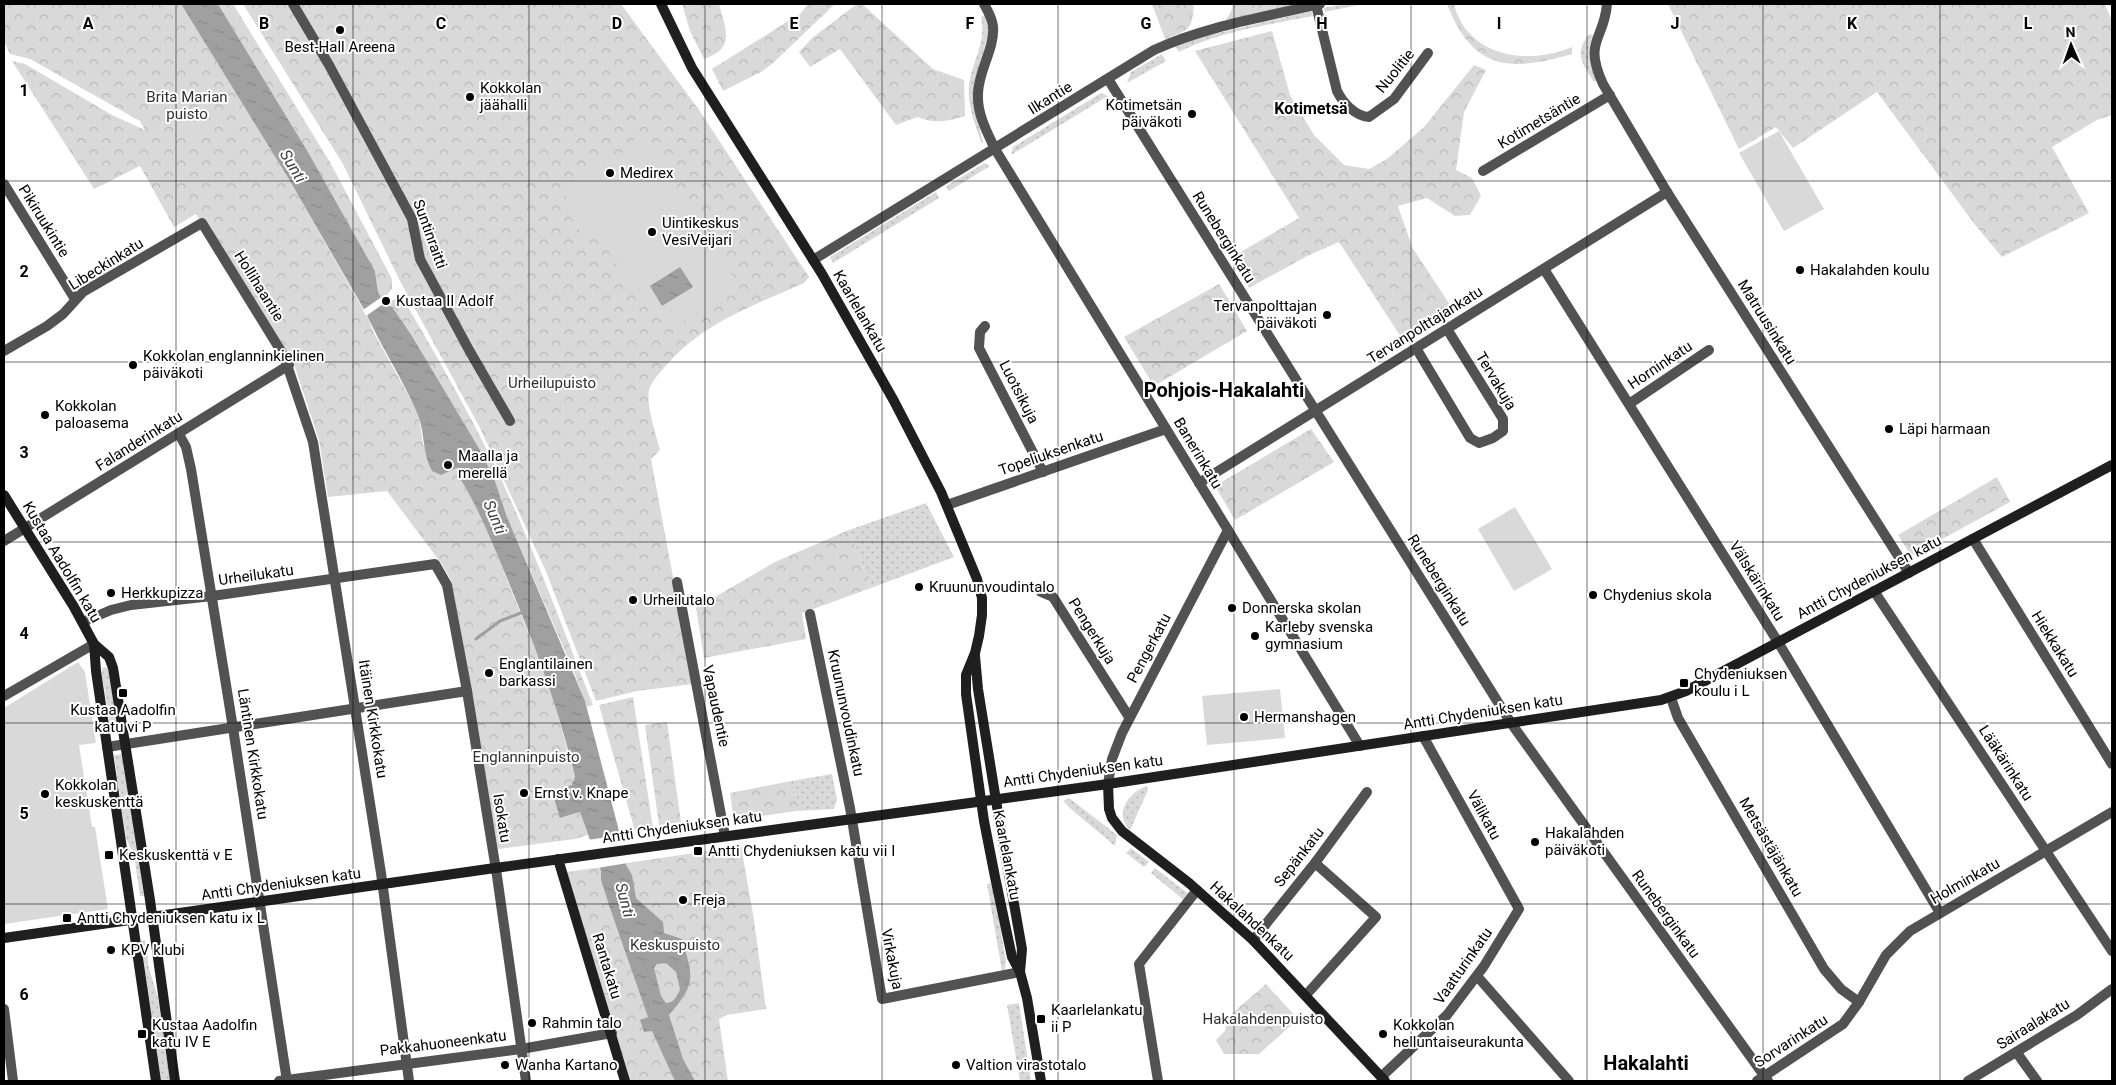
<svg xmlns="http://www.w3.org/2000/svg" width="2116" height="1085" font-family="Roboto,sans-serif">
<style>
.grass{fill:url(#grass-dots)}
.forest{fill:url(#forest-crowns)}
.garden{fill:#d9d9d9}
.water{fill:url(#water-ripples);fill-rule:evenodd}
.pier{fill:#fff}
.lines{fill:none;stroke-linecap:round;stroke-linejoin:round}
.stream{stroke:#a0a0a0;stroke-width:3}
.street{stroke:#525252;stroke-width:10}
.secondary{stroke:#1f1f1f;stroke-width:10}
.grid{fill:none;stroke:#000;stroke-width:1;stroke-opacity:0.55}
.poi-dot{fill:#000;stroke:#fff;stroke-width:2}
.labels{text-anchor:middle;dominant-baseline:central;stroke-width:4;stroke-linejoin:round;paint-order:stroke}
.poi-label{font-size:15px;fill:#000;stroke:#fff;text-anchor:start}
.street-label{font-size:15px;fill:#000;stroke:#fff}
.park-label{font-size:15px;fill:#303030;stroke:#fff}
.neighbourhood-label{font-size:16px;font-weight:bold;fill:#000;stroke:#fff}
.water-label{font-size:16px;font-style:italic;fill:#414141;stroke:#fff}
.district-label{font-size:20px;font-weight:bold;fill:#000;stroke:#fff}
.grid-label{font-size:16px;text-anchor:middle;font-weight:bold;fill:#000;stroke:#fff;stroke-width:4;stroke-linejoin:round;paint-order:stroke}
</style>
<defs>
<pattern id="grass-dots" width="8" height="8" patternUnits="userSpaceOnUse" patternTransform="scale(1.25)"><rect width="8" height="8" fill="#d9d9d9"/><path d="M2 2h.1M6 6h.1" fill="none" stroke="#b8b8b8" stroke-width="1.8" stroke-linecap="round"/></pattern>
<pattern id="forest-crowns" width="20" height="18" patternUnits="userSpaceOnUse" patternTransform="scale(1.25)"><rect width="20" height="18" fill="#d9d9d9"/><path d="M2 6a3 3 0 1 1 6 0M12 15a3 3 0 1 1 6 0" fill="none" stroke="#b8b8b8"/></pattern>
<pattern id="water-ripples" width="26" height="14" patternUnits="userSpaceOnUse" patternTransform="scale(1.25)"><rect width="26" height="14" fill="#a0a0a0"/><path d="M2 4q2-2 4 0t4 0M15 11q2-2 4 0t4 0" fill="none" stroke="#888"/></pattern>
</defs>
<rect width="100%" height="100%" fill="#fff"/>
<g class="grass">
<polygon points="1343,4 1363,4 1325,12 1324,8"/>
<path d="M1311 11 1313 16C1268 25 1220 31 1179 52L1176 47 1189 40Z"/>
<path d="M985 15 989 32 974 85 977 117 983 143 981 142C975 124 967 105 969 85 972 61 987 42 981 17Z"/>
<path d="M1589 34 1593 35C1586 53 1589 64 1597 80L1594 82C1582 63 1574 54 1589 34Z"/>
<polygon points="1162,54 1166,61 1127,83 1131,72"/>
<polygon points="1101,93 1108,96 1011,155 1013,147"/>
<polygon points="985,163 990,166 949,191 946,186"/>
<polygon points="936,192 939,198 833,263 830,257"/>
<polygon points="926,503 954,557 871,588 849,530"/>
<polygon points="105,667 108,669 118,730 111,731 102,675 102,668"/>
<polygon points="122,754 144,896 140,896 134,855 126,838 114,755"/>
<polygon points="832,774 837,800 834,809 796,811 799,807 796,797 786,782"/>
<path d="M1147 786 1148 790 1130 830C1113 813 1129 792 1147 786Z"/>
<polygon points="1069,798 1117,835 1115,846 1071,809 1063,801"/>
<polygon points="1131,848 1149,862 1144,867 1126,853"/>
<polygon points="1155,868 1190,895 1185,901 1151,873"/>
<polygon points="991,883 995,893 1006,962 1005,969 1002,971 987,884"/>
<polygon points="145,940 149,968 158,998 170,1081 161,1081 141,941"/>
<polygon points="1019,1003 1031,1081 1020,1081 1007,1005"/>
</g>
<g class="forest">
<polygon points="4,4 181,4 287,176 368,318 373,331 414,406 419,417 423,444 441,475 457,468 464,479 462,481 471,495 490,537 550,686 575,777 561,818 580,812 588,835 575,839 498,849 451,580 441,563 387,491 328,497 319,440 292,358 280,356 196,214 174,227 140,166 94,189 12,61 25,64 112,115 145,130 140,121 30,59 10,54 4,41"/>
<polygon points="218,4 233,4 331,164 392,279 392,289 387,295 380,297 378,292 375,271 308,152"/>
<path d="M243 4H621L699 110 809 277 804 283C753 306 701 323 664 368 658 375 652 381 649 390 646 406 656 434 660 450L651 459 693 684 637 691 596 701 545 569 479 426 401 283 343 164Z"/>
<path d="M682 4H719C725 29 737 48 704 59L690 31Z"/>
<polygon points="808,4 835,4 773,63 761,72 723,91 712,69 801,13"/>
<path d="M857 4H862L933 69 964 80 965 116C944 122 937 124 917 117L896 125 840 49 810 67 799 52 812 38Z"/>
<path d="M1152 4H1194C1192 31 1189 30 1165 39Z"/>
<polygon points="1233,4 1300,4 1225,21 1231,12"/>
<path d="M1447 4H1454C1467 57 1528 66 1572 47V54C1510 72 1473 71 1447 4Z"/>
<polygon points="1668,4 2105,4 2112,21 2112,115 2097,120 2052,147 2089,213 2002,257 1976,226 1877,92 1793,148 1776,127 1739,149"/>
<polygon points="1272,31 1290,95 1314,135 1344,165 1369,169 1387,159 1424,127 1474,65 1486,70 1464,112 1456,170 1472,178 1481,196 1470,215 1455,216 1427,198 1398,206 1412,247 1454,311 1405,343 1339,242 1305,257 1249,288 1234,256 1299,218 1195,51"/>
<polygon points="1219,284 1247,331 1154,386 1124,337"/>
<path d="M395 299 405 302C436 355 466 407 493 462 531 541 561 624 593 705L587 707 574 672 507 517 494 478 480 450 412 336 385 304Z"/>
<polygon points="1311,429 1334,462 1235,520 1215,486"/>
<polygon points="1997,477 2010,502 1911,556 1898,535"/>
<polygon points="849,530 871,588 802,613 806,639 704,658 696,608 775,562"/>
<polygon points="633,697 653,828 635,831 599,705"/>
<polygon points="667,722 681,822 659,825 645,725"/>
<polygon points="786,782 796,797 799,807 796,811 734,820 730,793"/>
<polygon points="741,846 754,920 766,1009 727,1015 719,1019 728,1081 630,1081 567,872"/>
<polygon points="1266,984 1298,1019 1259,1054 1224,1054 1216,1040 1225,1031 1228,1017"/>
</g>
<g class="garden">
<path d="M180 89 192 95C192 110 176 115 165 107 166 95 170 93 180 89Z"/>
<path d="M197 119H200C206 127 207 135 199 142L190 143 184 139 182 131 189 123Z"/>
<polygon points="1779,131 1824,209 1784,231 1739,153"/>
<polygon points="636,139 638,143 642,141 653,157 657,155 667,173 664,175 667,180 671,178 680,194 677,196 681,202 684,200 695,217 705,227 739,288 674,327 667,315 660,320 639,287 634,290 594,229 583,236 568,213 574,208 565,194 576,188 571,180 613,153 616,157 627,150 625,146"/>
<polygon points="1515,507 1552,569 1514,591 1478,529"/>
<polygon points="78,662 85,672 96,743 79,745 92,827 95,827 108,909 4,924 4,708"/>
<polygon points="1280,689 1285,738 1207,745 1202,696"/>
</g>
<g class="water">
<path d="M181 4H218L308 152 375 271 378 292 382 300 385 304 392 307 412 336 480 450 494 478 507 517 585 701 618 827 626 865 632 875 636 898 663 922 664 933 682 939C693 977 697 983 669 1015L683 1059 695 1081H675L652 1031 644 1032 640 1020 648 1017 611 911 601 880V871L580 812 560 818 552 791 572 785 575 777C559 708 534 643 507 578 493 545 480 511 461 480L463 479 457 468 441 475 432 471C422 453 425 433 418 415 403 379 381 347 365 311L287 176ZM666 963 676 972 680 989C678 995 674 1003 666 1003L661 996 654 968 657 964Z"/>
<polygon points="680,267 693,287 662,306 650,286"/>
</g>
<g class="pier">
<polygon points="383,296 386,302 366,316 363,310"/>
<polygon points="622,835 628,863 597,868 587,840"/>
</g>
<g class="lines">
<polyline class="stream" points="476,639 500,621 526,611"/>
<g class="street">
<polyline points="293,4 329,65 412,219 420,259 469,350 510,421"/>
<path d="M984 4C988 11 992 18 993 26 995 49 978 71 978 94 977 114 987 132 995 149L1360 746"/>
<path d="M1607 4C1604 41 1583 40 1603 84L1667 192 1909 573"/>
<path d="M1316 5 1337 91C1343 103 1355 116 1369 117L1394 99 1428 53"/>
<polyline points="1108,79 1511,723 1768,1081"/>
<polyline points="1483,171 1610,95"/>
<polyline points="4,184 75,299"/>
<path d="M813 260 1154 50C1206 26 1265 17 1320 4"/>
<polyline points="1544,269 1778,642 1940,913"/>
<polyline points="985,326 980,332 979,348 1043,472"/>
<polyline points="1416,348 1470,438 1479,443 1493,438 1503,431 1503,419 1447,329"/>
<polyline points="4,351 47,326 63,314 83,292 202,223 284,356 313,442 381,873 409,1081"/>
<polyline points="1629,404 1709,350"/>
<polyline points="179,434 186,447 191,469 233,728 287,1081"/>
<polyline points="1199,483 1667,192"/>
<polyline points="947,505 1166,429"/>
<polyline points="1973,539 2112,764"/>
<polyline points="4,541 289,365"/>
<polyline points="677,582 725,836"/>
<polyline points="1874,591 2112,951"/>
<polyline points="1041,592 1053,597 1129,717"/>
<polyline points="810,614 850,808 882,999 1020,972"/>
<polyline points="83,622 111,610 131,605 212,596 435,564 447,585 467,691 497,876 526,1081"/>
<polyline points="4,696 94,644"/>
<polyline points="1671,698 1678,718 1824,969 1841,989 1859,1002"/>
<polyline points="107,747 467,691"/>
<polyline points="1108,784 1112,759 1122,733 1228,530"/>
<polyline points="1253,940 1315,863 1367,792"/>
<polyline points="1477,976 1569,1081"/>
<polyline points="1306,995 1376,917 1315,863"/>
<polyline points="4,1009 13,1081"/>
<polyline points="2017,1053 2037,1081"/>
<polyline points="1381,1077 1447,1015 1484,966 1519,909 1423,736"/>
<polyline points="279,1081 521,1049 612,1033"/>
<polyline points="1158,1081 1139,964 1197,890"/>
<polyline points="1757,1081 1843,1024 1859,1002 1886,955 1910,931 2112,812"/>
<polyline points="1968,1081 2077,1015 2112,989"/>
</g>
<g class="secondary">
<polyline points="661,4 692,68 822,274 894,401 941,492 977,579 982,598 982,615 979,636 975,653 966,675 966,694 984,821 995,877 1012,957 1020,972 1027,998 1041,1081"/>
<polyline points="4,495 74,607 94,644 109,657 113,668 150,900 175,1081"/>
<polyline points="94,644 96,671 156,1081"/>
<polyline points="975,656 978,689 999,819 1022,949 1020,972"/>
<polyline points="1108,784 1109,809 1112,818 1122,831 1189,883 1253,940 1385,1081"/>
<polyline points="558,859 625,1081"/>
<polyline points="4,938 495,868 1108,784 1661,700 1686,691 2112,465"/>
</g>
</g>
<path class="grid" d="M176 4V1081M353 4V1081M529 4V1081M705 4V1081M882 4V1081M1058 4V1081M1234 4V1081M1411 4V1081M1587 4V1081M1763 4V1081M1940 4V1081M4 181H2112M4 362H2112M4 542H2112M4 723H2112M4 904H2112"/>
<g class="poi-dot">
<circle cx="340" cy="30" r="5"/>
<circle cx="470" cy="97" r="5"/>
<circle cx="1192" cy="114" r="5"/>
<circle cx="610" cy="173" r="5"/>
<circle cx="652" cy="232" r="5"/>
<circle cx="1800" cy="270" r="5"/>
<circle cx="386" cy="301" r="5"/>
<circle cx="1327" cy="315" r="5"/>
<circle cx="133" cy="365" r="5"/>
<circle cx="45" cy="415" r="5"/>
<circle cx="1889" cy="429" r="5"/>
<circle cx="448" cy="465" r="5"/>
<circle cx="919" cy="587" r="5"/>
<circle cx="111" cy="593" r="5"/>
<circle cx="1593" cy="595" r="5"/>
<circle cx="633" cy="600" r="5"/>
<circle cx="1232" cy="608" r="5"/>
<circle cx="1255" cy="636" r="5"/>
<circle cx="489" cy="673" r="5"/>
<rect x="1679" y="678" width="10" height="10" rx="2.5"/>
<rect x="118" y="688" width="10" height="10" rx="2.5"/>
<circle cx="1244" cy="717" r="5"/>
<circle cx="524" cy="793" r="5"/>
<circle cx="45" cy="794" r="5"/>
<circle cx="1535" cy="842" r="5"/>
<rect x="693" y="846" width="10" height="10" rx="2.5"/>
<rect x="104" y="850" width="10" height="10" rx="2.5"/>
<circle cx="683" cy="900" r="5"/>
<rect x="62" y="913" width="10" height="10" rx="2.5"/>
<circle cx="111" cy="950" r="5"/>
<rect x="1036" y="1014" width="10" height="10" rx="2.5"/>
<circle cx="532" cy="1023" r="5"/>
<rect x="137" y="1029" width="10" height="10" rx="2.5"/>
<circle cx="1383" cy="1034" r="5"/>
<circle cx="505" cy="1065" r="5"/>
<circle cx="956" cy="1065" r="5"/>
</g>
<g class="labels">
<g class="poi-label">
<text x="340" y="47" text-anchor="middle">Best‑Hall Areena</text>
<text x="480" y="88">Kokkolan<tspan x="480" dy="17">jäähalli</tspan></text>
<text x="1182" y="105" text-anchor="end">Kotimetsän<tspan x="1182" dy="17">päiväkoti</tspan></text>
<text x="620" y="173">Medirex</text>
<text x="662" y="223">Uintikeskus<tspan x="662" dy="17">VesiVeijari</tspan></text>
<text x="1810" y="270">Hakalahden koulu</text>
<text x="396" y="301">Kustaa II Adolf</text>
<text x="1317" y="306" text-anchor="end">Tervanpolttajan<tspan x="1317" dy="17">päiväkoti</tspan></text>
<text x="143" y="356">Kokkolan englanninkielinen<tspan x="143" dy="17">päiväkoti</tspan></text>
<text x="55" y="406">Kokkolan<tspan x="55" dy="17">paloasema</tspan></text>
<text x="1899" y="429">Läpi harmaan</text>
<text x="458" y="456">Maalla ja<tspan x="458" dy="17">merellä</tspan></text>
<text x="929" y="587">Kruununvoudintalo</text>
<text x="121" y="593">Herkkupizza</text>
<text x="1603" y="595">Chydenius skola</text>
<text x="643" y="600">Urheilutalo</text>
<text x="1242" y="608">Donnerska skolan</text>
<text x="1265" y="627">Karleby svenska<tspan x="1265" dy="17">gymnasium</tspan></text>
<text x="499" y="664">Englantilainen<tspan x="499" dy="17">barkassi</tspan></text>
<text x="1694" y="674">Chydeniuksen<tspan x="1694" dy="17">koulu i L</tspan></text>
<text x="123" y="710" text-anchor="middle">Kustaa Aadolfin<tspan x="123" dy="17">katu vi P</tspan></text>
<text x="1254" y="717">Hermanshagen</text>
<text x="55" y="785">Kokkolan<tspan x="55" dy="17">keskuskenttä</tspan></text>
<text x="534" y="793">Ernst v. Knape</text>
<text x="1545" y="833">Hakalahden<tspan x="1545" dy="17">päiväkoti</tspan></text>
<text x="708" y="851">Antti Chydeniuksen katu vii I</text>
<text x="119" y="855">Keskuskenttä v E</text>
<text x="693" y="900">Freja</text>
<text x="77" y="918">Antti Chydeniuksen katu ix L</text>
<text x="121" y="950">KPV klubi</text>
<text x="1051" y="1010">Kaarlelankatu<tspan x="1051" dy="17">ii P</tspan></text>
<text x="542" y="1023">Rahmin talo</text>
<text x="152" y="1025">Kustaa Aadolfin<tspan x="152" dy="17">katu IV E</tspan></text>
<text x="1393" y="1025">Kokkolan<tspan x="1393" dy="17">helluntaiseurakunta</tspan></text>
<text x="515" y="1065">Wanha Kartano</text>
<text x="966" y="1065">Valtion virastotalo</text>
</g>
<g class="street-label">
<text transform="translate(1395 71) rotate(-51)">Nuolitie</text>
<text transform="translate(1050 98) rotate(-32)">Ilkantie</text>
<text transform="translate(1539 121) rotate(-31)">Kotimetsäntie</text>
<text transform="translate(44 221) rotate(58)">Pikiruukintie</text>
<text transform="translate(430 234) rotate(70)">Suntinraitti</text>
<text transform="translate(1224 237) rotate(58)">Runeberginkatu</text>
<text transform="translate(106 264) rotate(-32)">Libeckinkatu</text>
<text transform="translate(259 286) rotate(58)">Hollihaantie</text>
<text transform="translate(860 311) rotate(60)">Kaarlelankatu</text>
<text transform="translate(1767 322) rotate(58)">Matruusinkatu</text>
<text transform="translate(1425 325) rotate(-32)">Tervanpolttajankatu</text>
<text transform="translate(1660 365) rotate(-34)">Horninkatu</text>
<text transform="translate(1496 381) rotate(59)">Tervakuja</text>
<text transform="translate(1019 392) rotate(63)">Luotsikuja</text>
<text transform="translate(139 441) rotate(-32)">Falanderinkatu</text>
<text transform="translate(1051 453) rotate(-19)">Topeliuksenkatu</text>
<text transform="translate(1198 453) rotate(59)">Banerinkatu</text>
<text transform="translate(62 562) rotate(59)">Kustaa Aadolfin katu</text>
<text transform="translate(256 575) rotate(-8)">Urheilukatu</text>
<text transform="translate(1869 577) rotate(-28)">Antti Chydeniuksen katu</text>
<text transform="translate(1439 580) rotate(58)">Runeberginkatu</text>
<text transform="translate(1757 581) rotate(58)">Välskärinkatu</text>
<text transform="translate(1092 631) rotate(58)">Pengerkuja</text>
<text transform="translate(2055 644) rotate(58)">Hiekkakatu</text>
<text transform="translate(1149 648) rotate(-62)">Pengerkatu</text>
<text transform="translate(716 706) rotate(78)">Vapaudentie</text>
<text transform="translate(1483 712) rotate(-9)">Antti Chydeniuksen katu</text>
<text transform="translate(846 713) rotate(78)">Kruununvoudinkatu</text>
<text transform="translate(373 719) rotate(81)">Itäinen Kirkkokatu</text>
<text transform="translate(253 754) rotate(81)">Läntinen Kirkkokatu</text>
<text transform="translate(2006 763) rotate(57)">Lääkärinkatu</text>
<text transform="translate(1083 771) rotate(-8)">Antti Chydeniuksen katu</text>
<text transform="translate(1484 815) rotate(61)">Välikatu</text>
<text transform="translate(502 818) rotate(81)">Isokatu</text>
<text transform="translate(682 827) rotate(-8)">Antti Chydeniuksen katu</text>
<text transform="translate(1771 847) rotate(60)">Metsästäjänkatu</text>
<text transform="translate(1007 855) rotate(79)">Kaarlelankatu</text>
<text transform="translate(1299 857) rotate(-52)">Sepänkatu</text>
<text transform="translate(1965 881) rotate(-30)">Holminkatu</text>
<text transform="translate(281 884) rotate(-8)">Antti Chydeniuksen katu</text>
<text transform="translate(1666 914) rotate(54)">Runeberginkatu</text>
<text transform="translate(1252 921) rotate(43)">Hakalahdenkatu</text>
<text transform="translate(892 959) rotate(79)">Virkakuja</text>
<text transform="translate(607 966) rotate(73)">Rantakatu</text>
<text transform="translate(1463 966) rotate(-55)">Vaatturinkatu</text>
<text transform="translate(2033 1024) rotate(-32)">Sairaalakatu</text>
<text transform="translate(1791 1041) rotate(-33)">Sorvarinkatu</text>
<text transform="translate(443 1043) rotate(-7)">Pakkahuoneenkatu</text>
</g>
<g class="park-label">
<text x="187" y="97">Brita Marian<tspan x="187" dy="17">puisto</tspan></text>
<text x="552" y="383">Urheilupuisto</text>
<text x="526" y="757">Englanninpuisto</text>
<text x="675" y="945">Keskuspuisto</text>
<text x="1263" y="1019">Hakalahdenpuisto</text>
</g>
<g class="neighbourhood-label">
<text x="1311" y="108">Kotimetsä</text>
</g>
<g class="water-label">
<text transform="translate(293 166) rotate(59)">Sunti</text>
<text transform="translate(495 517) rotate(67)">Sunti</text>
<text transform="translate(625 900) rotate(75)">Sunti</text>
</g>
<g class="district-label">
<text x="1224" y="390">Pohjois-Hakalahti</text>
<text x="1646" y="1063">Hakalahti</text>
</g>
</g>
<g class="grid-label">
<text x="88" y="29">A</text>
<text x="264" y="29">B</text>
<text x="441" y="29">C</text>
<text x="617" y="29">D</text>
<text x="794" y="29">E</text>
<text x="970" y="29">F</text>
<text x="1146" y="29">G</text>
<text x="1322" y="29">H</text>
<text x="1499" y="29">I</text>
<text x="1675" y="29">J</text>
<text x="1852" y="29">K</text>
<text x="2028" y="29">L</text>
<text x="24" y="96">1</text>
<text x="24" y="277">2</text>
<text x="24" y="458">3</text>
<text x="24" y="639">4</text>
<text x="24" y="819">5</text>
<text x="24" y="1000">6</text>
</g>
<rect width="2116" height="1085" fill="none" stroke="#000000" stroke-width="10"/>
<g transform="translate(2071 45) rotate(358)" stroke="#ffffff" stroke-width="4" paint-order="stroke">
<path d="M0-4L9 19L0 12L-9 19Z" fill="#000000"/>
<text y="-8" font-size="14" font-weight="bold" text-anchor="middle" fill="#000000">N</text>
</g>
</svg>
